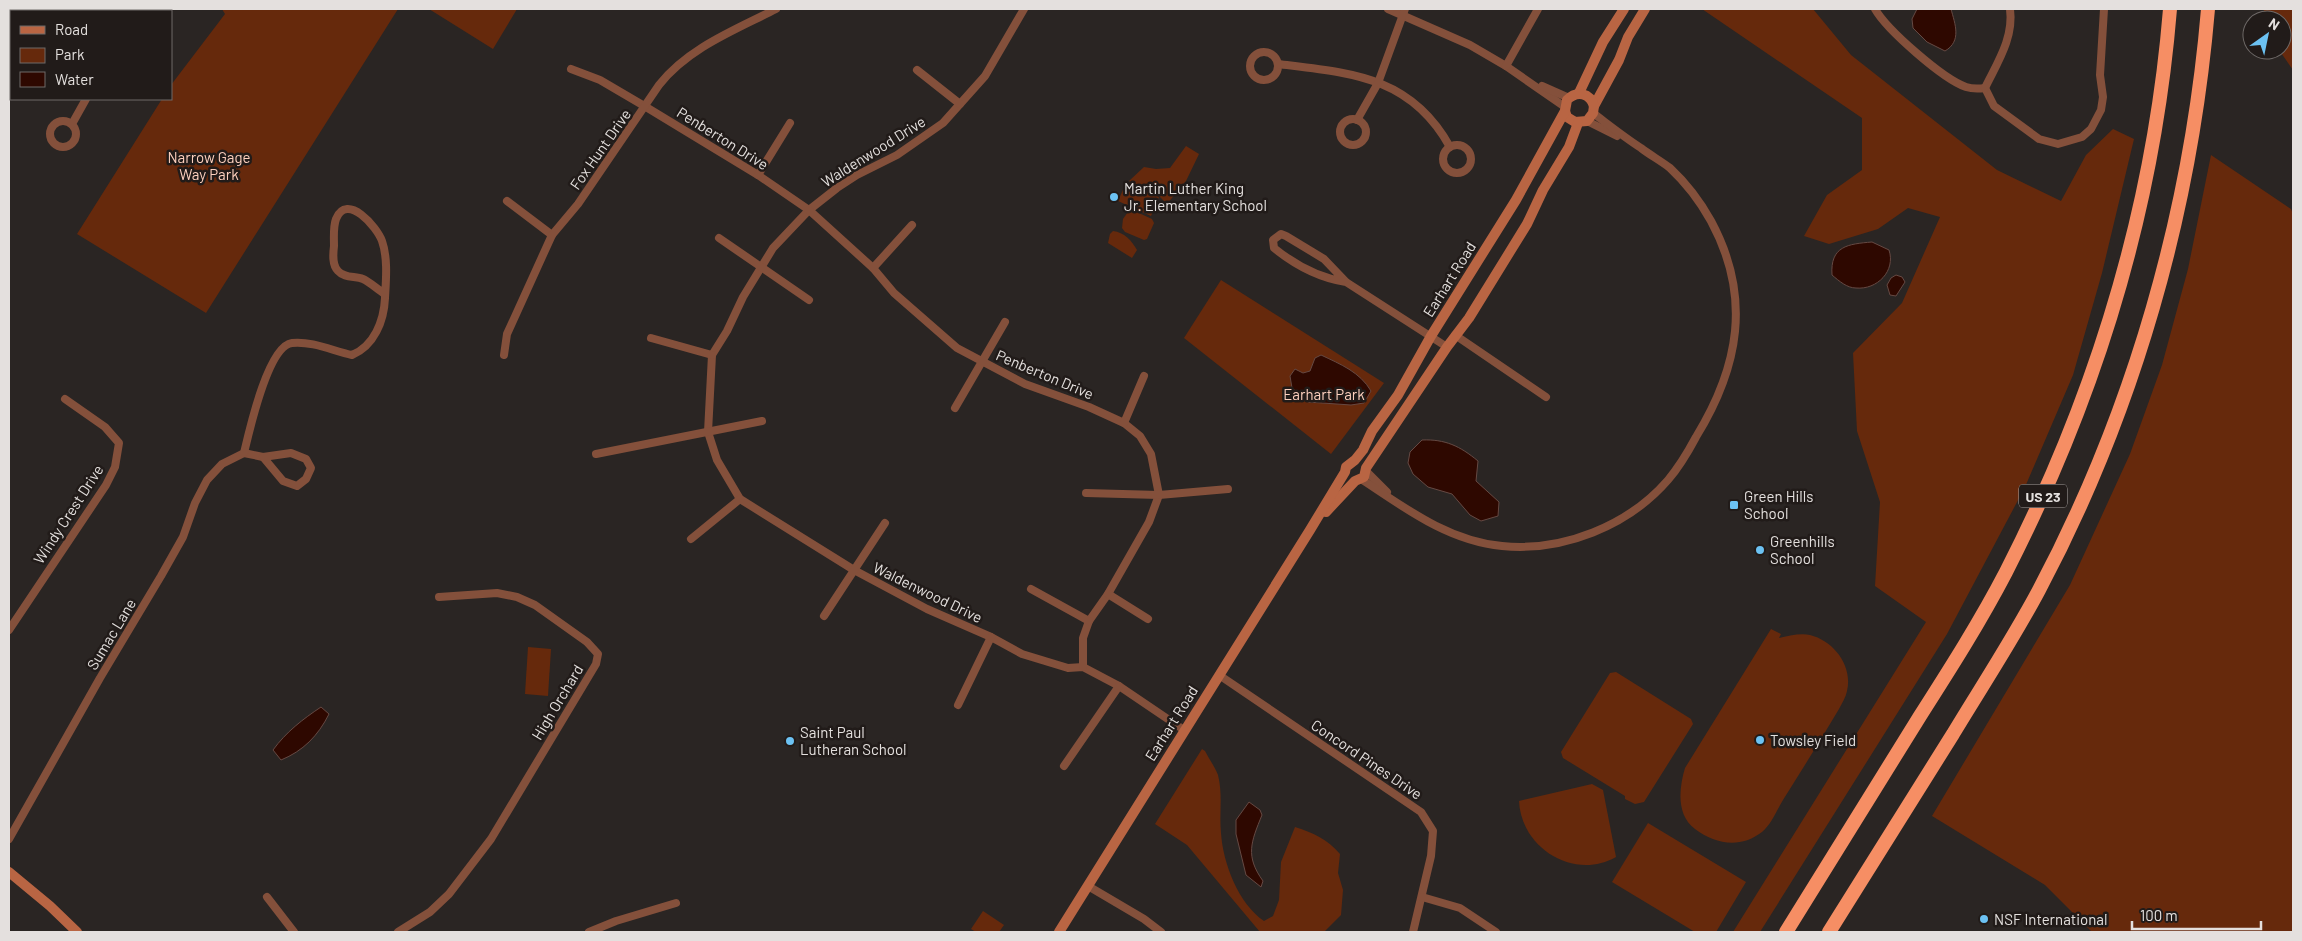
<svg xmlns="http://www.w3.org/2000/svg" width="2302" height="941" font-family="Barlow,sans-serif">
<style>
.green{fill:#66290c}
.water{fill:#2e0800;stroke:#654943}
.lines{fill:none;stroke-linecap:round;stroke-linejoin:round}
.street{stroke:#84503b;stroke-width:8}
.secondary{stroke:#b96543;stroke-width:10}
.highway{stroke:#f68e64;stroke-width:14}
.poi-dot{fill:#6cc2f3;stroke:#211b19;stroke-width:2}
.labels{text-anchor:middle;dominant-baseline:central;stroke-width:5;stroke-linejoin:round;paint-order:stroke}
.shield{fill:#211b19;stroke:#aaa5a3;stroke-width:1}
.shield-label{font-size:14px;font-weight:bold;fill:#e4e0de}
.street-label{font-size:15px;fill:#e4e0de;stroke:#211b19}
.park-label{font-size:15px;fill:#fdd0be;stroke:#211b19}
.poi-label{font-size:15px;fill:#e4e0de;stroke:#211b19;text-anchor:start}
</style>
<rect width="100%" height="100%" fill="#2a2523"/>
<g class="green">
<polygon points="222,9 398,9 206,313 77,234 162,99 171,99 171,85 225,14"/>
<polygon points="429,9 517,9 493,49"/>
<polygon points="1702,9 1813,9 1851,55 1997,170 2061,201 2086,155 2113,129 2134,139 2102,273 2073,375 2025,487 1947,634 1760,932 1733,932 1926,622 1875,586 1880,502 1857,431 1853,353 1902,303 1940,217 1908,208 1878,229 1829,244 1804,236 1827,195 1862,170 1862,118"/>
<polygon points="2264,9 2293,9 2293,70 2279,50 2282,50 2282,20 2263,20"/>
<polygon points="1186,146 1199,154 1186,181 1167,204 1158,195 1129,181 1144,167 1156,169 1170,168"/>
<polygon points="2211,155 2291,209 2293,214 2293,932 2092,932 2045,885 1932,816 2070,585 2130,454 2162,365 2188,269"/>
<polygon points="1126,183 1159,197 1151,216 1118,201"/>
<polygon points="1130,209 1152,219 1154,223 1147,239 1144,240 1125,232 1122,228 1123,219"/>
<path d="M1113 231C1124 232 1132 241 1137 250L1132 258 1108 243 1110 234Z"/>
<polygon points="1221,280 1384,383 1331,454 1184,338"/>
<path d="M1771 629 1781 634 1779 638C1788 636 1800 633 1810 635 1834 641 1853 666 1847 691 1846 697 1842 703 1839 709 1821 739 1802 770 1783 800 1777 810 1771 825 1762 832 1740 849 1715 844 1695 829 1676 815 1679 788 1685 768Z"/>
<polygon points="528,647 551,649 548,696 525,694"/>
<polygon points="1616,672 1691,719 1693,724 1644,802 1635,804 1625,799 1625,796 1563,758 1561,752 1610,673"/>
<path d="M1202 749 1205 751C1209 759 1215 767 1218 775 1223 795 1219 813 1221 833 1223 863 1238 903 1264 921L1273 916 1279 900 1281 862 1295 827C1314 833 1327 839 1340 854L1338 873 1343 890 1341 915 1324 932H1260L1187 845 1155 824Z"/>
<path d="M1592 784 1603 790 1616 857C1574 881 1521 848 1519 801Z"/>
<polygon points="1648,823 1746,882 1716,932 1695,932 1612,882"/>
<polygon points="983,911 1004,925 999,932 976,932 971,929"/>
</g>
<g class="water">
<path d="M1917 9H1951C1955 24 1962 41 1945 51L1927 42 1913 28 1912 19Z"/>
<path d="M1872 242 1889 250C1896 271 1877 290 1856 288 1847 288 1839 281 1832 275 1830 246 1848 244 1872 242Z"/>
<polygon points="1896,275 1902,277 1905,282 1896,296 1890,295 1887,285 1891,278"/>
<path d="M1321 355C1340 364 1360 372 1371 391L1364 403 1351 405 1308 402 1292 388 1290 376 1295 369 1303 373 1310 371 1315 358Z"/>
<path d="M1422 440C1445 439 1460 446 1478 461L1476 481 1499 502 1498 516 1481 521 1470 515 1452 494 1428 487 1413 474 1408 463 1410 452Z"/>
<path d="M321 707 329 714C318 736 303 751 281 760L273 750C286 732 303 719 321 707Z"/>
<path d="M1249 802 1260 810 1262 815C1251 842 1245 856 1263 881L1261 887 1246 875 1236 834V820Z"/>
</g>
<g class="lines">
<g class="street">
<polyline points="1024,9 985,76 943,123 897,155 857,175 837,188 809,210 773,248 743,297 727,331 712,355 708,432 717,460 740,499 854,570 927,609 991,637 1022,654 1068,668 1083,667 1119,686 1184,730"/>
<polyline points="1388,9 1470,45 1506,66 1565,107"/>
<path d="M1875 9C1887 30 1943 79 1966 87 1972 89 1978 89 1985 88"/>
<polyline points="161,11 163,9"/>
<circle cx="1264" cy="66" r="14"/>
<path d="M1278 64C1351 73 1411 76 1450 147"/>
<polyline points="1506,66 1538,9"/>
<polyline points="571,69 600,80 646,107 758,175 809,210 873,268 894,293 957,348 1025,384 1089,407 1124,423 1140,436 1151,454 1159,495 1149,522 1108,594 1089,621 1083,638 1083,667"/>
<polyline points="917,70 960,104"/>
<polyline points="1542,86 1569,98"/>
<polyline points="1985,88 1994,106 2039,139 2058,144 2082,137 2091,129 2101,110 2103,97 2100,75 2104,9"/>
<path d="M1985 88C1997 63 2014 38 2010 9"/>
<circle cx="1353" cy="132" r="13"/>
<polyline points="1357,120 1378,83 1405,9"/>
<circle cx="63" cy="134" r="13"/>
<polyline points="1587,121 1617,136"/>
<polyline points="72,124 86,99"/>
<circle cx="1457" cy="159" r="14"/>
<polyline points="758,175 790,123"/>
<polyline points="507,201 552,235"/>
<polyline points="719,238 809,300"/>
<polyline points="873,268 912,225"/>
<path d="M1346 282C1319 278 1295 265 1274 248L1273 240 1281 234 1286 236 1324 259 1346 282 1447 347"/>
<polyline points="1455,335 1546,397"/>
<polyline points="651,338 712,355"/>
<path d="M504 355 507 334 552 235 578 204 659 85C688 48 735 30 776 9"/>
<polyline points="955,408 1005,322"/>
<polyline points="1124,423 1144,376"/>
<polyline points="244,453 263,457"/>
<polygon points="291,453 306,459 311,468 306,479 297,486 283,481 263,457"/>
<polyline points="596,454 762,421"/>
<polyline points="1366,471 1387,492"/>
<path d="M1361 479C1405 508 1448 541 1502 546 1563 552 1628 526 1668 480 1679 467 1688 452 1696 437 1739 367 1752 297 1711 221 1701 203 1685 182 1670 168 1661 161 1650 155 1641 148 1624 137 1609 125 1593 113"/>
<polyline points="1086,493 1159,495 1228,489"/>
<polyline points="691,539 740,499"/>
<polyline points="1031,589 1089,621"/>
<polyline points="1108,594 1148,619"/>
<polyline points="824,616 885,523"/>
<polyline points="9,630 106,485 115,467 119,443 105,427 65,399"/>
<polyline points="1219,675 1421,812 1433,831 1431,856 1413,932"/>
<polyline points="958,705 991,637"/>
<polyline points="1064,766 1119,686"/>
<path d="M9 839 100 678 161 576 183 537 195 503 207 480 222 464 244 453C249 432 268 346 292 343 313 341 333 351 352 355 374 346 384 321 385 298 386 280 388 258 382 241 377 227 347 192 336 219 333 227 334 237 334 246 333 254 332 265 338 271 344 278 355 276 363 279 370 282 378 290 385 294"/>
<polyline points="1088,886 1144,919 1161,932"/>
<polyline points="267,897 294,932"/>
<polyline points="1422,897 1460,908 1496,932"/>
<polyline points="398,932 430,912 449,894 491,839 596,664 598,654 587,642 535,605 517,597 497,593 439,597"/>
<polyline points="589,932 616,921 676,903"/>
</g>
<g class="secondary">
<polyline points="1579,93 1603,42 1624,9"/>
<polyline points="1565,111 1567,117 1575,122 1587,121 1593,113 1594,106 1619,60 1628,37 1645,9"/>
<polyline points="1326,512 1355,481 1364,477 1366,468 1447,347 1469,318 1527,224 1543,190 1569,147 1578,123"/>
<polyline points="9,872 50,906 77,932"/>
<path d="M1059 932 1310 530 1345 472 1346 467 1355 460 1363 450 1372 431 1398 395 1431 336 1516 200 1565 111 1567 100C1577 90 1590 93 1594 106"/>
</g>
<g class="highway">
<path d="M1786 932C1830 860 1875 788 1920 716 1950 669 1980 622 2006 572 2096 396 2154 206 2170 9"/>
<path d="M1829 932C1871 866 1912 800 1953 734 1982 686 2013 639 2039 590 2134 411 2191 211 2208 9"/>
</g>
</g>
<g class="poi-dot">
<circle cx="1114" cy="197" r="5"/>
<rect x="1729" y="500" width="10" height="10" rx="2.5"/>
<circle cx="1760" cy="550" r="5"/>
<circle cx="1760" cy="740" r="5"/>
<circle cx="790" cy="741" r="5"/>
<circle cx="1984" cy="919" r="5"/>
</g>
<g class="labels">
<rect class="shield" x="2019" y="484.5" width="48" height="23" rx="4"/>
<g class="shield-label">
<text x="2043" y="496">US 23</text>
</g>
<g class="street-label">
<text transform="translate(723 138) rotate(32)">Penberton Drive</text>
<text transform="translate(600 149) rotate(-55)">Fox Hunt Drive</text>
<text transform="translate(873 151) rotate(-32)">Waldenwood Drive</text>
<text transform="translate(1449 279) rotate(-58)">Earhart Road</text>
<text transform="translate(1045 374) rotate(23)">Penberton Drive</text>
<text transform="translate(68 514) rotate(-57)">Windy Crest Drive</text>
<text transform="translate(928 592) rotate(26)">Waldenwood Drive</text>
<text transform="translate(111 634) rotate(-59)">Sumac Lane</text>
<text transform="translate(557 702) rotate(-59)">High Orchard</text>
<text transform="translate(1171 723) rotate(-58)">Earhart Road</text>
<text transform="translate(1367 759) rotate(34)">Concord Pines Drive</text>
</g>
<g class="park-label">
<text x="209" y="157">Narrow Gage<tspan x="209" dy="17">Way Park</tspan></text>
<text x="1324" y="394">Earhart Park</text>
</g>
<g class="poi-label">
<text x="1124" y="188">Martin Luther King<tspan x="1124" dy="17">Jr. Elementary School</tspan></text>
<text x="1744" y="496">Green Hills<tspan x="1744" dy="17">School</tspan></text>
<text x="1770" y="541">Greenhills<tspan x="1770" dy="17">School</tspan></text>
<text x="800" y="732">Saint Paul<tspan x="800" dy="17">Lutheran School</tspan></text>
<text x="1770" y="740">Towsley Field</text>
<text x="1994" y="919">NSF International</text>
</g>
</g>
<rect width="2302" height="941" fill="none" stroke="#e4e0de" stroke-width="20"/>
<rect x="10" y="10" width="162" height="90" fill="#211b19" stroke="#6f6a68"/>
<rect x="20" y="26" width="25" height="8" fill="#b96543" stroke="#6f6a68"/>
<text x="55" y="35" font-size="15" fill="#e4e0de">Road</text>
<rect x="20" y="48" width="25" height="15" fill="#66290c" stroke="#6f6a68"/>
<text x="55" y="60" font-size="15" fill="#e4e0de">Park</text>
<rect x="20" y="72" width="25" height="15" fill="#2e0800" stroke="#6f6a68"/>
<text x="55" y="85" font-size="15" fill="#e4e0de">Water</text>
<g transform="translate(2267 35) rotate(33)"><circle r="24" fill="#211b19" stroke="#6f6a68"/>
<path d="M0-4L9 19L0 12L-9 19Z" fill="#6cc2f3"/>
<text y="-8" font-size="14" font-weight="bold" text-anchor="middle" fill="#e4e0de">N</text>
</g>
<path d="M2132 921v8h129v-8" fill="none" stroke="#e4e0de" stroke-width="2.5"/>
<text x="2140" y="921" font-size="15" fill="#e4e0de" stroke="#211b19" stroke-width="4" paint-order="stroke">100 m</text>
</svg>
